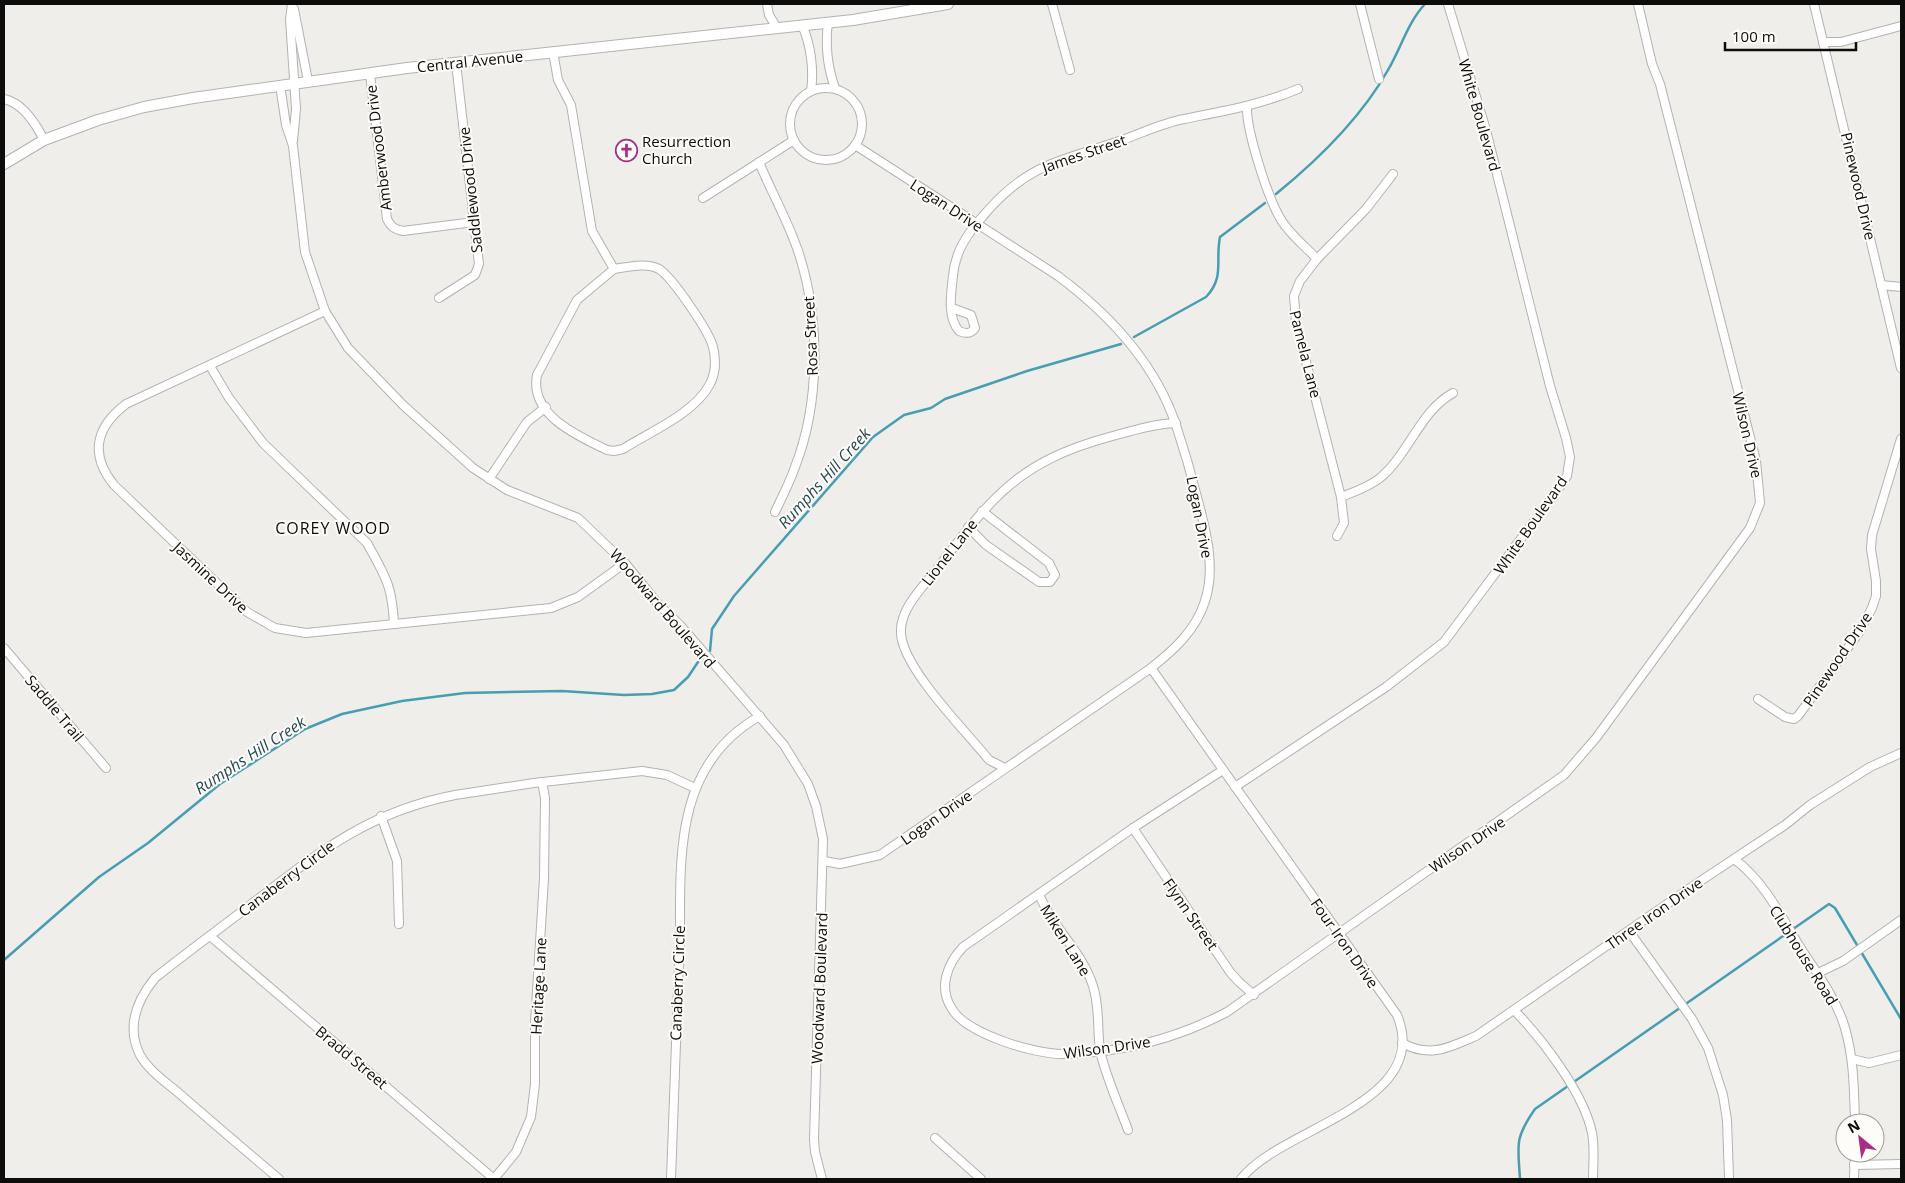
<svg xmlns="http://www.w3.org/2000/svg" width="1905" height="1183" font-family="'Open Sans',sans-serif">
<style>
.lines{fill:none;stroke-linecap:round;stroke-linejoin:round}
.stream{stroke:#479eb3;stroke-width:2.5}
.minor-casing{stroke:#b4b2af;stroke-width:10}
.tertiary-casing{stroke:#b4b2af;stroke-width:12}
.minor{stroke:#fff;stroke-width:8}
.tertiary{stroke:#fff;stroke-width:10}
.labels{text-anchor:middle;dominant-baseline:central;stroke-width:4;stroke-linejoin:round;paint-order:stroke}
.street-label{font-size:15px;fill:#0d0d0c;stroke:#fefcf8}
.poi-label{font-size:15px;fill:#0d0d0c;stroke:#fefcf8;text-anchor:start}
.water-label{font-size:16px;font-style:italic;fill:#234a54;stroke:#fefcf8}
.neighbourhood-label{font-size:16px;letter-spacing:1px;fill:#0d0d0c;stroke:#fefcf8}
</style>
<rect width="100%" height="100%" fill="#f0eeeb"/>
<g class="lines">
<g class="stream">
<path d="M1276 194C1319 159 1361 118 1388 70 1401 48 1408 22 1425 4"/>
<path d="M1134 337 1206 297C1225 277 1215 261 1220 237L1265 203"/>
<polyline points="710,651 712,629 734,596 873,437 904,415 931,408 945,399 1027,371 1121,344"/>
<polyline points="4,960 99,877 148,843 220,784 305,729 342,714 402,701 465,693 562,691 624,695 652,694 674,690 688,677 698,662"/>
<path d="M1520 1179C1518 1145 1514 1139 1535 1109L1829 904 1835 908 1901 1019"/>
</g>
<defs>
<g id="minor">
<polyline points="292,4 290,19 296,109 293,141"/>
<polyline points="767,4 769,15 777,28"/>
<polyline points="1052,4 1070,70"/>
<polyline points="1360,4 1379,79"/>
<polyline points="1814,4 1901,368"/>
<polyline points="294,9 308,81"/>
<path d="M828 22C825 46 827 66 835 88"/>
<path d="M802 25C811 45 814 70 811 91"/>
<polyline points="1823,42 1841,42 1901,26"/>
<path d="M553 52 558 80 571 105 592 231 614 269C628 267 646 262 659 269 672 277 709 331 713 347 716 359 716 372 710 384 694 414 651 431 623 449L614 451 607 450C578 436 529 415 537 375L577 300 614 269"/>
<path d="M370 74 387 219C391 227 394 229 403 231L474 222"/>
<polyline points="280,85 286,125 293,146 305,252 325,311 348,348 403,405 473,468 507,490 578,518 625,563 659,605 680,625 784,745 808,784 816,806 823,839 814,1139 815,1152 822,1179"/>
<circle cx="826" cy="124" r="36"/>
<path d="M4 99C23 103 36 124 44 140"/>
<path d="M1247 107C1246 130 1268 198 1280 218 1289 234 1305 246 1317 259"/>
<path d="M759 162C772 194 790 224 800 257 820 322 820 403 795 467 790 482 782 497 775 512"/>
<polyline points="703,198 794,140"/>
<polyline points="1881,285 1901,287"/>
<polyline points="439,298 475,275 479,264 456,63"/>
<path d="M952 308 971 315 975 328C971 334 966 334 959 331 947 317 951 294 953 276 955 252 967 234 983 216 1027 164 1058 162 1119 141 1140 134 1162 123 1184 119 1223 111 1260 105 1298 89"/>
<path d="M325 311 126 404C96 427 89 454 114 485L247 612 275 628 306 633 551 608 578 597 625 563"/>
<path d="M210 366 229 398 263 443 367 543C385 576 392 584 394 624"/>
<polyline points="489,479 527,422 546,407"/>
<path d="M1341 497C1354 492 1369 487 1380 478 1409 454 1420 411 1453 393"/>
<polyline points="968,527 986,545 1039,582 1050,582 1055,575 1049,563 982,511"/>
<polyline points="1337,536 1344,523 1341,497 1296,323 1294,296 1300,281 1317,259 1366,209 1393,174"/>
<polyline points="4,648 106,768"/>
<path d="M1151 668 1397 1015C1434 1104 1279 1128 1241 1179"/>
<polyline points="1758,699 1785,717 1794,719 1798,716 1858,634 1872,608 1876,596 1876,581 1871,549 1872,535 1901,439"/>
<path d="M1005 768 989 760C966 731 904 670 901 634 899 609 923 587 937 569 992 497 1018 462 1109 437 1131 431 1153 424 1176 423"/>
<path d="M1223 770 1133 828 963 947C947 964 938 988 952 1009 967 1034 1034 1054 1062 1054 1120 1053 1176 1039 1227 1012L1564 775 1596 738 1750 528 1760 503 1756 461 1660 84 1652 64 1638 4"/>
<polyline points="1235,787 1386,687 1444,642 1561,485 1567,476 1570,457 1566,438 1550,386 1486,130 1448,4"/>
<polyline points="381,816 397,861 399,924"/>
<polyline points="1133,828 1230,972 1239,982 1254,995"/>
<path d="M1734 859C1762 879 1781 915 1798 944 1815 971 1836 997 1845 1028 1854 1059 1854 1090 1855 1123"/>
<path d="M824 861 840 864 880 855 1151 668C1174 650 1196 630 1205 601 1216 568 1206 530 1197 497 1191 473 1184 449 1176 425 1155 363 1109 314 1058 276L855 145"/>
<path d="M1039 894C1052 927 1082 951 1093 986 1100 1007 1097 1029 1100 1050 1104 1072 1120 1108 1128 1130"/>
<polyline points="1629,931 1692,1019 1708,1048 1723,1095 1727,1120 1729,1179"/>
<polyline points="210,936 494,1179"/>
<polyline points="1818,973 1843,961 1901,920"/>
<path d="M1514 1010C1542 1039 1584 1093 1592 1133 1595 1148 1593 1164 1593 1179"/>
<path d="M1402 1043C1430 1058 1448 1048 1476 1036L1696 884 1785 825 1810 805 1870 767 1901 753"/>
<polyline points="1852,1059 1869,1063 1901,1055"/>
<polyline points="935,1138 981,1179"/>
<polyline points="1854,1165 1901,1164"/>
<path d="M279 1179C246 1151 213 1123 181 1095 167 1083 149 1071 140 1055 126 1027 137 1000 155 978 186 953 218 930 249 906 318 853 367 812 455 795L534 783 642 771 667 775 695 788"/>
<polyline points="494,1179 516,1152 531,1117 535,1084 535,1023 544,878 545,798 542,782"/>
<path d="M671 1179 680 935C680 852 676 763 760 716"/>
<polyline points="1854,1179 1855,1153"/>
</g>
<polyline id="tertiary" points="4,164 44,140 98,120 144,107 193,98 407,68 853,20 948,4"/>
</defs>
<use href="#minor" class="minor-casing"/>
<use href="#tertiary" class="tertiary-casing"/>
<use href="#minor" class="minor"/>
<use href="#tertiary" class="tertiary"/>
</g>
<defs>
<symbol id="church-ring" viewBox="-11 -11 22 22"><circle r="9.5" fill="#fefcf8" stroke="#a82e84" stroke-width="1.5"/><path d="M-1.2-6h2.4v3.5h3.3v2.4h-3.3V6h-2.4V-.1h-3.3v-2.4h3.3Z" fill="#a82e84"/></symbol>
</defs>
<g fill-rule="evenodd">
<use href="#church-ring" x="614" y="138" width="25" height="25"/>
</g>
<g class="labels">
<g class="street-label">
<text transform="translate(470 61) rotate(-6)">Central Avenue</text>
<text transform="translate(1480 115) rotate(74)">White Boulevard</text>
<text transform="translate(378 148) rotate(-97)">Amberwood Drive</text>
<text transform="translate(1084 153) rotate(-19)">James Street</text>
<text transform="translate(1859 186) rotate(77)">Pinewood Drive</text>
<text transform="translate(470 190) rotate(-96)">Saddlewood Drive</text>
<text transform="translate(947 205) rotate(33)">Logan Drive</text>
<text transform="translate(810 336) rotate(-93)">Rosa Street</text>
<text transform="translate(1306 354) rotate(76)">Pamela Lane</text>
<text transform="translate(1748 435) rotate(77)">Wilson Drive</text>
<text transform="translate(1200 517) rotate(79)">Logan Drive</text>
<text transform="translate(1530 525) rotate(-55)">White Boulevard</text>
<text transform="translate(949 552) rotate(-52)">Lionel Lane</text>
<text transform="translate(211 577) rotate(43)">Jasmine Drive</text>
<text transform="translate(663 608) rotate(49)">Woodward Boulevard</text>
<text transform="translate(1837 659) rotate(-56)">Pinewood Drive</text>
<text transform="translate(55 708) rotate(50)">Saddle Trail</text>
<text transform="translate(936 817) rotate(-35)">Logan Drive</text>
<text transform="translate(1467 844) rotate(-34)">Wilson Drive</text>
<text transform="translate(286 878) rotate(-37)">Canaberry Circle</text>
<text transform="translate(1654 913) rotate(-35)">Three Iron Drive</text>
<text transform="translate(1191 914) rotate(55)">Flynn Street</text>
<text transform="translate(1066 940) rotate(58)">Miken Lane</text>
<text transform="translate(1345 943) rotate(55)">Four Iron Drive</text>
<text transform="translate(1804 955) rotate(58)">Clubhouse Road</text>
<text transform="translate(677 983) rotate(-88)">Canaberry Circle</text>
<text transform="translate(538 986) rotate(-87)">Heritage Lane</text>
<text transform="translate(819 988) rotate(-88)">Woodward Boulevard</text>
<text transform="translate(1107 1047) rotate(-8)">Wilson Drive</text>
<text transform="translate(352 1057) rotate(40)">Bradd Street</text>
</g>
<g class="poi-label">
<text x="642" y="141">Resurrection<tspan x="642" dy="17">Church</tspan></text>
</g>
<g class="water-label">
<text transform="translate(824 478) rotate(-48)">Rumphs Hill Creek</text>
<text transform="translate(250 755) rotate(-33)">Rumphs Hill Creek</text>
</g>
<g class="neighbourhood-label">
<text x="333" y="528">COREY WOOD</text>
</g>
</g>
<rect width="1905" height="1183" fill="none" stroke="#0d0d0c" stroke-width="10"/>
<g transform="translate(1860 1138) rotate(331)"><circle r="24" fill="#fefcf8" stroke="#9e9c9a"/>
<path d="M0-4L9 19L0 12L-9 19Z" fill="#a82e84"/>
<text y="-8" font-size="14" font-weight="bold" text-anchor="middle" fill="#0d0d0c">N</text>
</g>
<path d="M1725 42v8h131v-8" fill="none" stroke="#0d0d0c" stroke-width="2.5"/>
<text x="1732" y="42" font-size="15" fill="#0d0d0c" stroke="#fefcf8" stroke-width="4" paint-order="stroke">100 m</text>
</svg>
